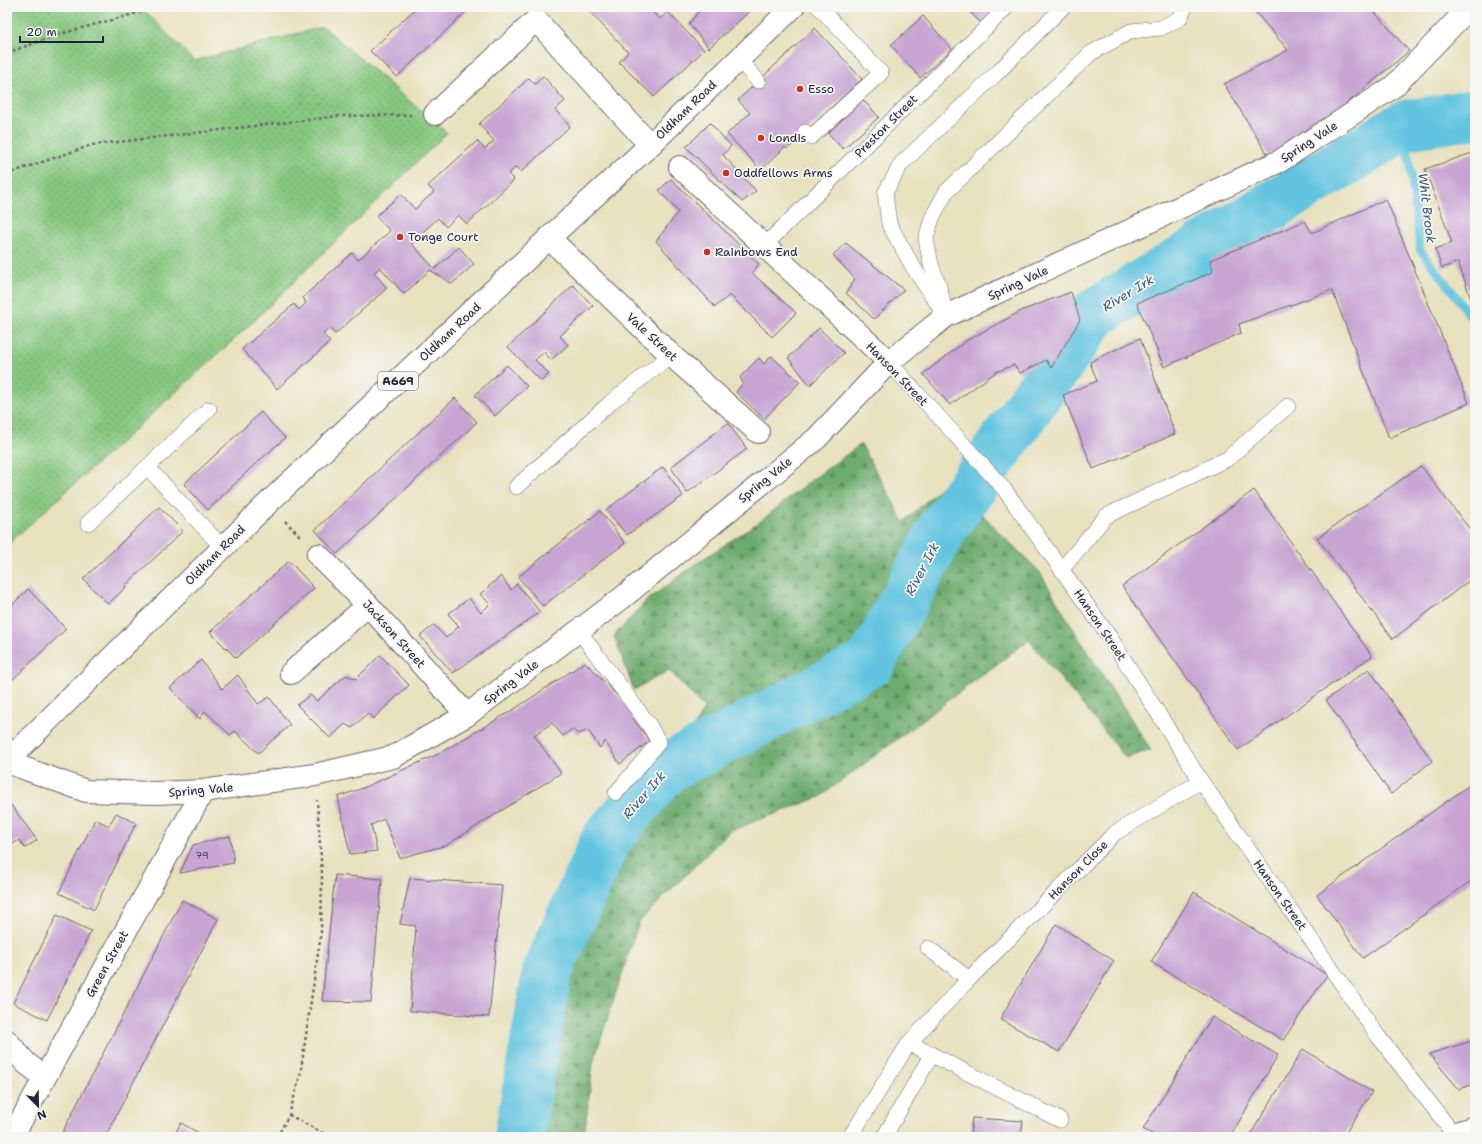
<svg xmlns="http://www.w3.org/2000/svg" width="1482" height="1144" font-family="'Shantell Sans',sans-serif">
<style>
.forest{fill:url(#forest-firs);stroke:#486754}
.park{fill:url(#park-dots);stroke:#54755e}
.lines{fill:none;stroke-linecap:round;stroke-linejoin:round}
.stream{stroke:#62c4e0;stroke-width:8}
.river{stroke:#62c4e0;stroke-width:50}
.building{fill:#c8a4d3}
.lane-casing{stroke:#676569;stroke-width:16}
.street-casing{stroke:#676569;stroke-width:24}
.primary-casing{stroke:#676569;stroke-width:24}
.path{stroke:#676569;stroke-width:2.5;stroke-dasharray:3 3;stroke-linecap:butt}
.lane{stroke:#fff;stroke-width:15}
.street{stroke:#fff;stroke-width:22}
.primary{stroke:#fff;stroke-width:22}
.poi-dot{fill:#c8321e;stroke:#f6f6f2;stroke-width:1.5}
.labels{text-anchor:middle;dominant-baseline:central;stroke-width:3.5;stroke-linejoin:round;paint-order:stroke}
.number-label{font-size:10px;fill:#4c4261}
.shield{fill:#f6f6f2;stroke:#626272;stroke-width:1}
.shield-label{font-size:11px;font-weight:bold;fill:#22223b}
.poi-label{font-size:12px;fill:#22223b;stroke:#f6f6f2;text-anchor:start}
.street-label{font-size:12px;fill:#22223b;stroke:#f6f6f2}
.water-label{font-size:13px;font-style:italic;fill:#385b75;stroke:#f6f6f2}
</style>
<defs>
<pattern id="forest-firs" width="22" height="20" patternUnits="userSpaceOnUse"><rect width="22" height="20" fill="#6dac6e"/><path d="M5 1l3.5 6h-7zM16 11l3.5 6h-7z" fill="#598c5c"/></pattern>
<pattern id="park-dots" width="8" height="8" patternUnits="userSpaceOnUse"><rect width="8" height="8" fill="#87c880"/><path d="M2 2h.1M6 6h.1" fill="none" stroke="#6ea26a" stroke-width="1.8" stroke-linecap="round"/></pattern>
</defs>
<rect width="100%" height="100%" fill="#f6f6f2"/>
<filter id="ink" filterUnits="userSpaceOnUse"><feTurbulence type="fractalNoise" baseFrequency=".025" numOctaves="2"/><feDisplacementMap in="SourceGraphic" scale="8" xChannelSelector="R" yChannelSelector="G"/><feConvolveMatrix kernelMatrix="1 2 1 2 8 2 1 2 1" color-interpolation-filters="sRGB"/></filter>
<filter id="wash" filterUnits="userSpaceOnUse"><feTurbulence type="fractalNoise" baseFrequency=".012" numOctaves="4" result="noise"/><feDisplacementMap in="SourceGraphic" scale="16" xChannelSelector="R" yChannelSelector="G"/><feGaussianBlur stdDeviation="0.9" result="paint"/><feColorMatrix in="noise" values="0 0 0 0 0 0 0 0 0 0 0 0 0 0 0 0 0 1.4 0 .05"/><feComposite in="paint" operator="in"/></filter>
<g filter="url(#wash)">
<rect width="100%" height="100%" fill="#e8e1be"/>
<polygon class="forest" points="861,444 904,522 951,478 993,526 1039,571 1074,630 1151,750 1126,758 1029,640 820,797 730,831 639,922 593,1063 584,1137 533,1137 543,1070 545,946 591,843 684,745 704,708 669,670 634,690 614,636 646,601 706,557 762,520 813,479"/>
<polygon class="park" points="7,7 141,7 194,61 323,27 447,133 239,335 7,545"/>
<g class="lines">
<polyline class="stream" points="1405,125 1420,250 1456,296 1475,324"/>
<polyline class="river" points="519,1137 547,972 606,839 666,769 871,662 944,526 1095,313 1405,125 1475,114"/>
</g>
<g id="blocks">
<g class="building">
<polygon points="417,7 471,7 397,77 370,51"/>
<polygon points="585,7 647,7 660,19 668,12 704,50 654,97 619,62 628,52"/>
<polygon points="702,7 750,7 752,9 709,48 689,24"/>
<polygon points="965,7 1002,7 983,25"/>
<polygon points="1251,7 1370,7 1409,51 1339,110 1268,155 1224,84 1288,50"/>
<polygon points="923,16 952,49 920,78 891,45"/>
<polygon points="815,28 862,79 787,149 785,147 761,170 727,134 750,113 738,100"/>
<polygon points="543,76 565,101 555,110 570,126 521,172 516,167 508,174 514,180 467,224 458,215 446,227 438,218 411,243 435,269 459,247 474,264 452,284 430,270 404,294 380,267 374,273 387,288 335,334 330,328 323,334 330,342 277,389 242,349 294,304 299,310 306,303 303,297 352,253 358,260 390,231 376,216 401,194 415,209 434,192 428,186 477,141 485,149 494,141 479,124 529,78 535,84"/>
<polygon points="863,100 879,117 843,149 828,133"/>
<polygon points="710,123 731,146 723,155 756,191 742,202 686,147"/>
<polygon points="1475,152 1475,304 1473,305 1458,262 1442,268 1435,249 1452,243 1425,169"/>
<polygon points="671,179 759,264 752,273 796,313 772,337 730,295 715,307 656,241 678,212 659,190"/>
<polygon points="1386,199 1469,403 1389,438 1332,290 1239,324 1241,333 1164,367 1137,303 1213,272 1210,260 1305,221 1312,233"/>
<polygon points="846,243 904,290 874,319 846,293 855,279 833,255"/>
<polygon points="573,285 593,306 560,336 568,345 551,360 544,352 535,360 549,374 541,381 508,347"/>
<polygon points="1071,292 1080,320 1051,368 1046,360 1020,373 1014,365 996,372 950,405 923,374 966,341 1023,310"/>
<polygon points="819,328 844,353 810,385 788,358"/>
<polygon points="1140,338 1175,434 1093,469 1063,395 1097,381 1090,362"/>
<polygon points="771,356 800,382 764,419 736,392 743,383 740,377 759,358 764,364"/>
<polygon points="507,365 527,386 495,416 475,395"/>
<polygon points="455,398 477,422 337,554 315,530"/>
<polygon points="261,412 285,438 253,466 208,510 184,484"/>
<polygon points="728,423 747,449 687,493 671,467"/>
<polygon points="1421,466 1475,536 1475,576 1393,639 1317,538"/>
<polygon points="663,467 683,496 627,535 606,510"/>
<polygon points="1254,490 1372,656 1238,750 1122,586"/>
<polygon points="159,507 183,531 125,586 126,587 108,604 83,579"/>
<polygon points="600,511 625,543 543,606 518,577"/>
<polygon points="289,561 314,588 236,658 210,632"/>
<polygon points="501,576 511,590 517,584 540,612 453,673 420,636 434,625 446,638 459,626 448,614 469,598 481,613 490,604 480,594"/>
<polygon points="28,589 66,629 7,685 7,610"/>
<polygon points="380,655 409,685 373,719 368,713 352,728 345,724 330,738 297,705 310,695 317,701 346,675 356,679"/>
<polygon points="201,660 222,689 238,675 258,704 269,697 290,725 258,753 235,731 230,735 205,711 200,719 170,688"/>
<polygon points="585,662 637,716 633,719 650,741 620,764 605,741 600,748 588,730 578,734 572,729 563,736 552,723 534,735 561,773 447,845 400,858 384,819 371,825 377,851 350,854 338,797 363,788 438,754 513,710"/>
<polygon points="1369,669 1432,761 1391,794 1326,700"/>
<polygon points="1475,781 1475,878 1363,958 1317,895"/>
<polygon points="8,801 37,840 25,848 19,840 7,848 7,802"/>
<polygon points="116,813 136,823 94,910 59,893 95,819 109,826"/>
<polygon points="230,836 234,863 180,873 193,845"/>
<polygon points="335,875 382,879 371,1002 322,1001"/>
<polygon points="410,878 502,885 489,1017 410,1011 416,926 400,924"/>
<polygon points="1194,892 1327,975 1283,1040 1151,962"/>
<polygon points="182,900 218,919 105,1137 60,1137"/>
<polygon points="57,915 91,931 47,1020 13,1003"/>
<polygon points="1056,924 1114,961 1059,1052 1000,1019"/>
<polygon points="1212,1017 1278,1055 1230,1137 1157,1137 1143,1129"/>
<polygon points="1475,1040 1475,1084 1459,1089 1429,1054"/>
<polygon points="1303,1049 1372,1092 1343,1137 1249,1137"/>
<polygon points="972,1118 1023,1121 1021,1137 970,1137"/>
<polygon points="181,1123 206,1137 173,1137"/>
</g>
</g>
</g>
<g filter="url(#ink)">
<use href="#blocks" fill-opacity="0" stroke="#676569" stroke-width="1"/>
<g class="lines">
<defs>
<g id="lane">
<polyline points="739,60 758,81"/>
<polyline points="805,132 811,137 881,73 819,7"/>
<polyline points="764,246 1007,7"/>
<polyline points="941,309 913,267 889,224 885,193 901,164 999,71 1063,7"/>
<polyline points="946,316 939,286 931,265 926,239 932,218 946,192 1091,53 1131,31 1161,28 1180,18 1185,7"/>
<polyline points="889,362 1004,489 1109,636 1201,781 1378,1036 1456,1137"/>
<polyline points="147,467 223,548"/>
<polyline points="516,487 610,403 671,355"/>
<polyline points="88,523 209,409"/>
<polyline points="1062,569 1106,516 1227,459 1288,406"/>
<polyline points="579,631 649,725 659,742 616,793"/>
<polyline points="928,948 969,979"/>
<polyline points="909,1043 1060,1120"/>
<polyline points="850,1137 909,1043 969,979 1115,833 1201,781"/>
<polyline points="884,1137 932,1054"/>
</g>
<g id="street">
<polyline points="435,114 536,20 650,145"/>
<polyline points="680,167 889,362"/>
<polyline points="549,238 671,355 758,432"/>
<polyline points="318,555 368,605 467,715"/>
<polyline points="291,673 368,605"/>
<polyline points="7,762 86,791 155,793 203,791 315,775 393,757 467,715 622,598 817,438 889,362 946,316 1280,161 1393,87 1470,7"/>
<polyline points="7,1041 26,1063 44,1077"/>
<polyline points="12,1137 203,791"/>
<polyline points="1452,1137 1453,1134 1475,1127"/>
</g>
<polyline id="primary" points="7,761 268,503 549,238 650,145 793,7"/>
</defs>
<use href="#lane" class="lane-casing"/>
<use href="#street" class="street-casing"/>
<use href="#primary" class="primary-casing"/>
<g class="path">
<polyline points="7,53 60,34 141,12"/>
<polyline points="7,174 92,145 340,116 411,115"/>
<polyline points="285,521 301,537"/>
<polyline points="289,1115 330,1137"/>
<polyline points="277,1137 289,1115 300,1076 321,933 322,874 317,800"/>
</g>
<use href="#lane" class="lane"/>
<use href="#street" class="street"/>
<use href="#primary" class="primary"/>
</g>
</g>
<g class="poi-dot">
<circle cx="800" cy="89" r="4"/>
<circle cx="761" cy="138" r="4"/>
<circle cx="726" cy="173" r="4"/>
<circle cx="400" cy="237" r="4"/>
<circle cx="707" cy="252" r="4"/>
</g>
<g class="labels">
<g class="number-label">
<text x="202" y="855">79</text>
</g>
<rect class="shield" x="378" y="372" width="40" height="18" rx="3"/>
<g class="shield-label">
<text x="398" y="381">A669</text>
</g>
<g class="poi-label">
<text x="808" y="89">Esso</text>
<text x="769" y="138">Londis</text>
<text x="734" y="173">Oddfellows Arms</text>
<text x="408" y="237">Tonge Court</text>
<text x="715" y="252">Rainbows End</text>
</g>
<g class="street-label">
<text transform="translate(686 110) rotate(-44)">Oldham Road</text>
<text transform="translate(886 126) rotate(-45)">Preston Street</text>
<text transform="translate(1309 142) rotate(-33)">Spring Vale</text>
<text transform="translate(1018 283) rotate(-25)">Spring Vale</text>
<text transform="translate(450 332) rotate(-43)">Oldham Road</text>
<text transform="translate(652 337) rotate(43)">Vale Street</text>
<text transform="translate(897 374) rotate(46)">Hanson Street</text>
<text transform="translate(765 480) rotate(-39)">Spring Vale</text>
<text transform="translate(215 555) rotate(-45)">Oldham Road</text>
<text transform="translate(1100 625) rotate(56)">Hanson Street</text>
<text transform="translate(394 634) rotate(48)">Jackson Street</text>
<text transform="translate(511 682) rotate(-37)">Spring Vale</text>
<text transform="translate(201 790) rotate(-5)">Spring Vale</text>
<text transform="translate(1078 870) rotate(-45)">Hanson Close</text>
<text transform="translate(1280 895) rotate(55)">Hanson Street</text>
<text transform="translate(107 964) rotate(-61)">Green Street</text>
</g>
<g class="water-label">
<text transform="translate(1427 208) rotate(83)">Whit Brook</text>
<text transform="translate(1128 293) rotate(-31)">River Irk</text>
<text transform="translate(922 569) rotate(-62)">River Irk</text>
<text transform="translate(644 795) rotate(-49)">River Irk</text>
</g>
</g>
<rect width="1482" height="1144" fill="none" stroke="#f6f6f2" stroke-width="24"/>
<g transform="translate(38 1106) rotate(157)" stroke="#f6f6f2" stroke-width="3" paint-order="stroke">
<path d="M0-3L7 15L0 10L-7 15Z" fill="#22223b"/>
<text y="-6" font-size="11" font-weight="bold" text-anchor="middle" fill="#22223b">N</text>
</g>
<path d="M20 36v6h83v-6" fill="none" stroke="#22223b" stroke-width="2"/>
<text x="26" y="36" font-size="12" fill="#22223b" stroke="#f6f6f2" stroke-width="3" paint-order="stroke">20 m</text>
</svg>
